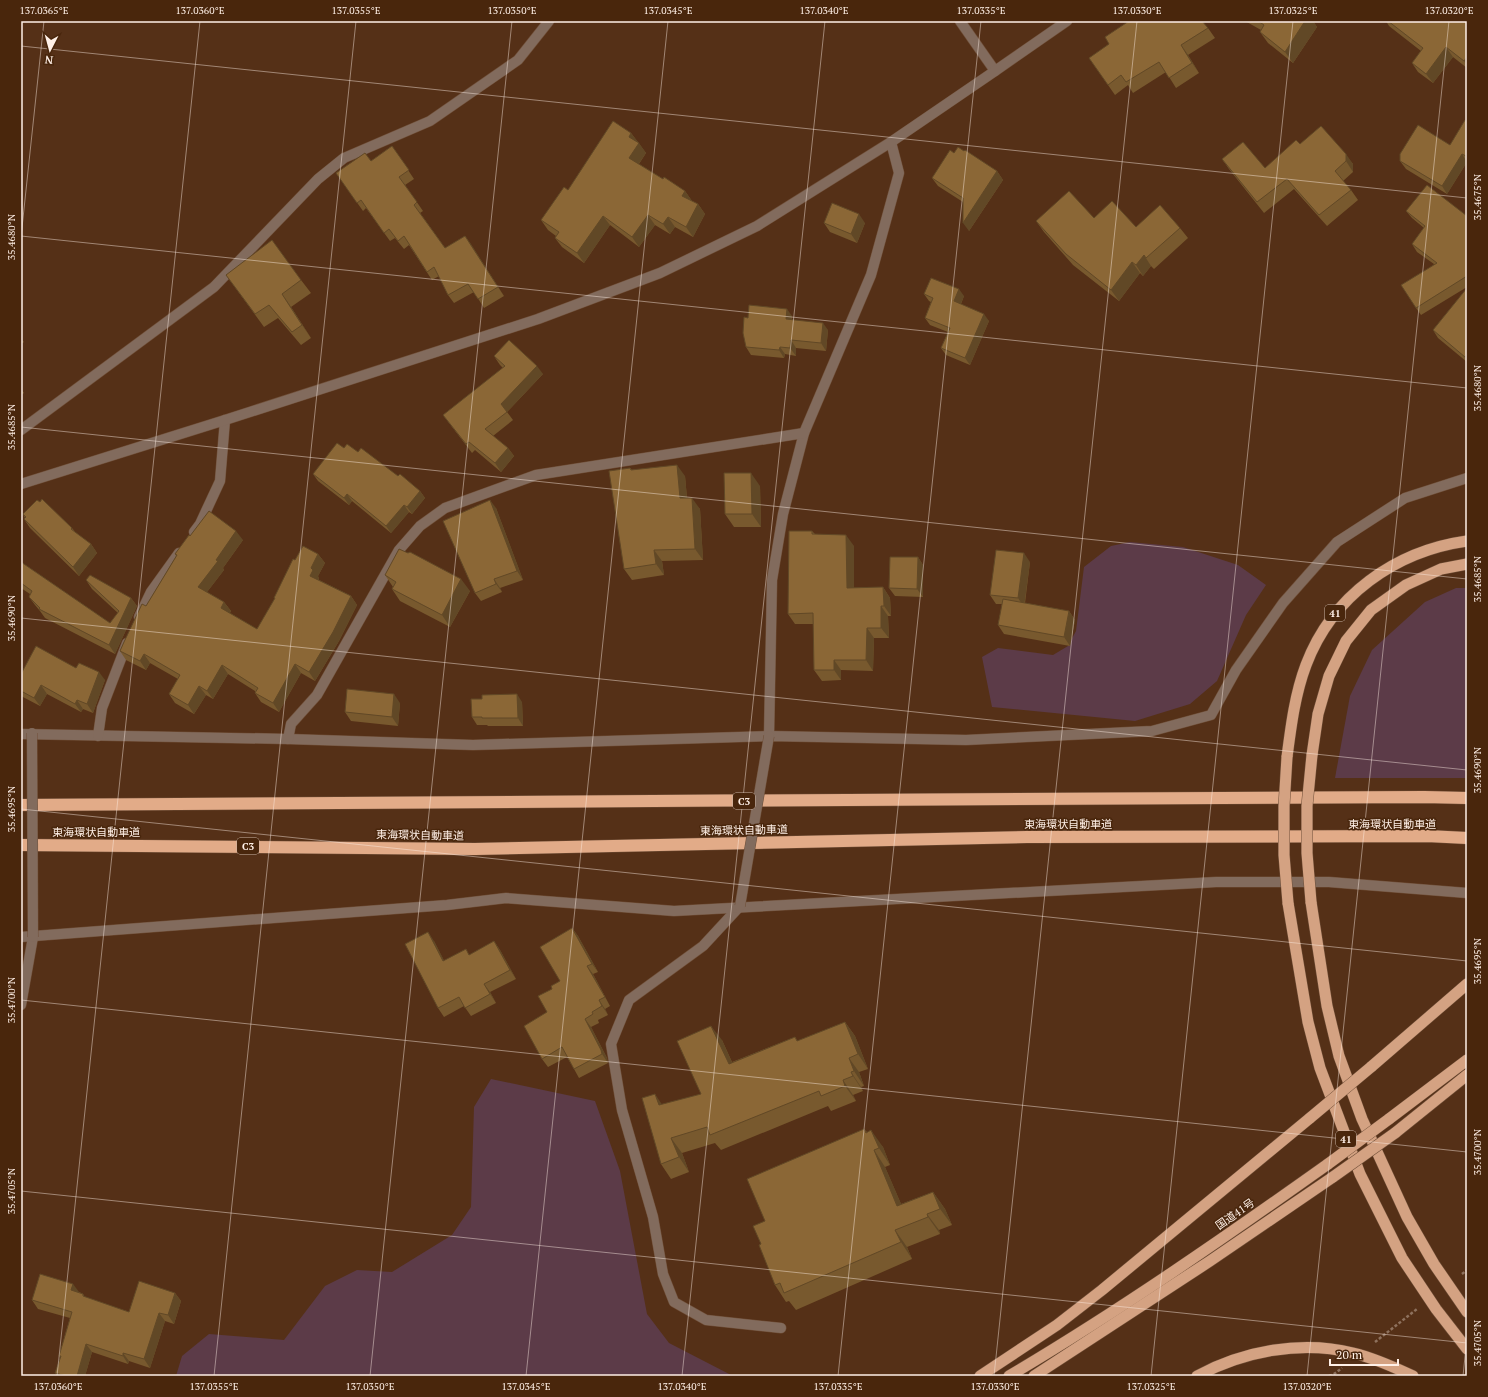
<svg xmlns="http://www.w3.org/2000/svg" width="1488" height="1397" font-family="'PT Serif','Noto Sans JP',serif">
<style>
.green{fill:#5c3b48}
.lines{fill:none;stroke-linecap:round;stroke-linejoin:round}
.minor-casing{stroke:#704f38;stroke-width:11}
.tertiary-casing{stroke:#704f38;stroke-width:11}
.trunk-casing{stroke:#704f38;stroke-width:12}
.motorway-casing{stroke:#704f38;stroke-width:13}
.path{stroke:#8e715d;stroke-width:2.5;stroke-dasharray:3 2;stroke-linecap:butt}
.minor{stroke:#826b5d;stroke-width:10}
.tertiary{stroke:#826b5d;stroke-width:10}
.trunk{stroke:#d4a282;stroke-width:11}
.motorway{stroke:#e2ab88;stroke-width:12}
.minor-bridge-casing{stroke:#704f38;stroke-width:11;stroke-linecap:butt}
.trunk-bridge-casing{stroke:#704f38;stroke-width:12;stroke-linecap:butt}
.minor-bridge{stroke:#826b5d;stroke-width:10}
.trunk-bridge{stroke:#d4a282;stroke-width:11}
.wall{fill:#78592e}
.shaded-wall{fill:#614826}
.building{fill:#8b6736;stroke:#614826}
.ticks{fill:none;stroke:#fff0e7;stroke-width:1;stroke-opacity:0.45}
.labels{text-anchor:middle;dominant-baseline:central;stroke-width:3;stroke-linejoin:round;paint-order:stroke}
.shield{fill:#49260c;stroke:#c8b3a5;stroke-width:1}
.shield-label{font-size:10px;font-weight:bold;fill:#fff0e7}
.street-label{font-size:11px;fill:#fff0e7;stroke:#49260c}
.neatline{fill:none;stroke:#fff0e7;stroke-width:1.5}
.ticks-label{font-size:10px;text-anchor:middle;fill:#fff0e7}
</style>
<rect width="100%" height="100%" fill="#553017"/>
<g class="green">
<polygon points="1130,542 1183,547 1238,565 1266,585 1246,615 1217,681 1190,704 1135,721 992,707 982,657 998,648 1053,655 1068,646 1076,631 1084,567 1111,546"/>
<polygon points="1456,588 1467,588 1467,778 1335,778 1350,696 1372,650 1425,602"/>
<polygon points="491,1079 595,1101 620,1171 647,1314 669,1343 733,1376 176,1376 182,1356 209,1334 284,1340 325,1286 357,1270 392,1272 452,1235 471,1207 474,1107"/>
</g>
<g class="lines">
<defs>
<g id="minor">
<polyline points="21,430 214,287 318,179 344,158 430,121 518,60 549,21"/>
<polyline points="194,532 200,524 220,481 225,420"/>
<polyline points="139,617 151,592 179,553"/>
<polyline points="21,734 288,739 473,745 769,736 966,740 1152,731 1211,715 1236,670 1283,603 1337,542 1405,498 1467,478"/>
<polyline points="98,736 102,708 127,643"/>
<polyline points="769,736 772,580 783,514 804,433 871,275 899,173 891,142"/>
<polyline points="288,739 291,724 317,695 399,550 420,526 445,508 536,475 804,433"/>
<polyline points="740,906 703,946 629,1000 611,1044 622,1110 653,1217 663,1274 674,1302 706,1320 781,1328"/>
<polyline points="21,937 447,905 506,898 674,911 1216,882 1329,882 1467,893"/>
<polyline points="21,1005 33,937"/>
</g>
<g id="tertiary">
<polyline points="960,21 995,71"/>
<polyline points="21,484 225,420 538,319 660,273 757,226 891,142 995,71 1067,21"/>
</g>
<g id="trunk">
<polyline points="1312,755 1318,714 1329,676 1346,641 1371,610 1406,585 1441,569 1467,564"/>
<path d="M1287 757C1291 726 1295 694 1306 665 1332 596 1395 551 1467 541"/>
<polyline points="1311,902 1327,1006 1339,1056 1362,1119 1407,1217 1434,1264 1467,1312"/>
<polyline points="1288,903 1308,1022 1320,1068 1360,1174 1402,1258 1436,1309 1467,1349"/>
<polyline points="1371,1067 1467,984"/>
<polyline points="1389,1119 1467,1060"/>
<polyline points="1395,1133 1467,1075"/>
<polyline points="980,1376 1057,1325 1102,1290 1310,1118"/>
<path d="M1009 1376C1119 1311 1224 1238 1328 1164"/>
<polyline points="1034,1376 1210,1261 1333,1177"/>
<path d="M1197 1376C1244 1351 1301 1340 1353 1353 1374 1358 1394 1367 1413 1376"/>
</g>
<g id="motorway">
<path d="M21 805C489 803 956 798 1424 797L1467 798"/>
<polyline points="21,845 475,849 1027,837 1427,836 1467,838"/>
</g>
</defs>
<use href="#minor" class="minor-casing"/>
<use href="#tertiary" class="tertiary-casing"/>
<use href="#trunk" class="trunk-casing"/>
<use href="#motorway" class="motorway-casing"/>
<g class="path">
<polyline points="1462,1274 1467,1270"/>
<polyline points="1375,1342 1417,1309"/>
<polyline points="1329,1376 1334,1374 1342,1368"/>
</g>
<use href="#minor" class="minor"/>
<use href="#tertiary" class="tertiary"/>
<use href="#trunk" class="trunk"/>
<use href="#motorway" class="motorway"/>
<defs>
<g id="minor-bridge">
<polyline points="32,733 33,937"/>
<polyline points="740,906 769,736"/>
</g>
<g id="trunk-bridge">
<polyline points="1287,757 1284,806 1284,855 1288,903"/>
<polyline points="1311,902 1307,853 1307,806 1312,755"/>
<polyline points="1310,1118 1371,1067"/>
<polyline points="1328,1164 1389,1119"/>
<polyline points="1333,1177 1395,1133"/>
</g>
</defs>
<use href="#minor-bridge" class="minor-bridge-casing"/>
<use href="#trunk-bridge" class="trunk-bridge-casing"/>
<use href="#minor-bridge" class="minor-bridge"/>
<use href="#trunk-bridge" class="trunk-bridge"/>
</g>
<g class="wall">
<polygon points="1245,21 1313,21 1317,27 1293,63 1268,43 1260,32 1261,30"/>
<polygon points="1386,21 1467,21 1467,68 1453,57 1433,83 1418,72 1412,63 1421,51 1389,26"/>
<polygon points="1208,28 1215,38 1188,55 1199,73 1176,88 1166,72 1133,93 1128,85 1115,95 1089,58"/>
<polygon points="1467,121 1467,162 1447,194 1406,169 1400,161 1450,145"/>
<polygon points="1321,126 1353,164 1353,172 1343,181 1351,190 1358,200 1327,226 1294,189 1264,213 1229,169 1222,159 1265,168 1300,144"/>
<polygon points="631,133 646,153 639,164 663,179 685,191 692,201 698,204 705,214 693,237 675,227 670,234 655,225 639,247 610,225 584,263 562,247 555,238 556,236 548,230 541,220 568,190"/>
<polygon points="392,146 414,179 405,185 423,211 420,213 445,248 465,236 504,296 484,308 474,292 454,303 448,295 439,276 432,280 409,245 404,249 395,238 390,241 366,208 363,211 336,173 371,161"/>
<polygon points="954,153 997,171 1003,180 969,231 963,202 938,186 932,178"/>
<polygon points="1406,211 1467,216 1467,287 1421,315 1416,308 1434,264 1417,252 1412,244 1424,228 1412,218"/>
<polygon points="1094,218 1136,227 1180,228 1188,238 1154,269 1151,266 1143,276 1140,273 1119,301 1073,265 1044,232 1036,221"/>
<polygon points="824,223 865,223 857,243 830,232"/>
<polygon points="226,275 301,280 311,293 291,307 311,338 301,345 278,318 264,327"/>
<polygon points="1467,288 1467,362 1438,338 1433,330"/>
<polygon points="924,294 964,296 961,304 989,321 970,365 946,355 941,348 948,332 930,325 925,318 931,302 929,301"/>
<polygon points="792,316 792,320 828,330 826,351 796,348 796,356 785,354 784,358 751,355 746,347 748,318"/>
<polygon points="21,339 24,342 21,344"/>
<polygon points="494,356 543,374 507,412 513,420 493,436 508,448 514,456 501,472 475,450 472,453 443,415 503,368 500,365"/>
<polygon points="21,389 24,393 21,395"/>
<polygon points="344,448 358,452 398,476 420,491 425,498 412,514 409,512 391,533 352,501 349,505 318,481 313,474"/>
<polygon points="630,468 632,470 685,476 687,498 700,509 703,560 662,561 664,575 632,580 624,569"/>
<polygon points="760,486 761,527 734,527 725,514"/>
<polygon points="496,508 523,580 500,588 502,592 481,601 475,593"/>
<polygon points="23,514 72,528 76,533 91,544 97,553 79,576 30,528 24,519 25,518"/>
<polygon points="812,531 815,534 854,546 854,588 883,587 890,598 891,616 888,616 889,638 874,638 873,671 841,670 841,680 822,681 814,670 813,624 795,624 788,614"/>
<polygon points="190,536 243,540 223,568 224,570 207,592 224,602 231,611 230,613 257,629 275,599 274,598 295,560 318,554 325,563 318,576 319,579 319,580 351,596 357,605 339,641 315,681 301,673 279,712 261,702 255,693 255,691 228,674 213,699 206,695 194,714 175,703 169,694 178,679 150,663 146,670 126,660 120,651 146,606 176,556 175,554"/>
<polygon points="918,557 923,565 923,597 895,596 889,588"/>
<polygon points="21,562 110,623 118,613 92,589 86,580 131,598 137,606 115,654 45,618 40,611 35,605 29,597 30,594 21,588"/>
<polygon points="1030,562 1025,603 1069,611 1075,620 1070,646 1004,634 998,625 1002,604 996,604 990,595"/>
<polygon points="385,575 470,591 450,627 400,601 392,589 393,587"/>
<polygon points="76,668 105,680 93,713 83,709 81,712 47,694 40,706 21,696 21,674"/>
<polygon points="522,702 523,726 488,726 487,725 477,725 472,717"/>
<polygon points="400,703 398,726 351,721 345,712"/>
<polygon points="572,928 578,936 598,972 593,974 610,1006 605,1009 608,1015 598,1020 599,1023 591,1027 607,1058 608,1063 579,1078 574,1069 567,1057 548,1067 542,1059 547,1012 552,989 560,981"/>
<polygon points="434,941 444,961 470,955 494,941 500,950 516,979 490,992 496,1003 471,1016 464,1006 444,1017 438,1008"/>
<polygon points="845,1022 855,1036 868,1069 859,1072 864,1086 861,1087 863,1091 853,1095 856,1101 831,1111 828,1106 721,1150 715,1143 682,1153 689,1172 671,1179 661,1164 662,1105 701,1094 722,1040 732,1062 795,1037 797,1041"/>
<polygon points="864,1129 867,1132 883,1147 890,1165 885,1167 901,1204 933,1192 945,1209 952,1225 939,1230 940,1234 907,1247 912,1259 796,1310 789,1301 786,1302 775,1285 761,1244 765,1221"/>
<polygon points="79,1292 83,1294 85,1297 129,1312 175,1293 181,1301 174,1324 165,1321 150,1368 129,1361 128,1364 92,1352 85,1376 58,1376 55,1373 60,1358 59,1356 70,1318 38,1309 32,1300"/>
</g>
<g class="shaded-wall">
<polygon points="1305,21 1313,21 1317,27 1293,63 1285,52"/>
<polygon points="1181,45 1188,55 1199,73 1192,63"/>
<polygon points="1446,47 1453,57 1433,83 1426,74"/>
<polygon points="1467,57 1467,65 1464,61"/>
<polygon points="631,133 638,142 635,147 629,137"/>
<polygon points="639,143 646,153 636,168 629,158"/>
<polygon points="1346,154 1353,164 1353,172 1346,161"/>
<polygon points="1462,154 1467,162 1447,194 1442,186"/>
<polygon points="997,171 1003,180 969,231 963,223"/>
<polygon points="685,191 692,201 682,196"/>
<polygon points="698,204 705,214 693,237 686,227"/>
<polygon points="859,214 865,223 857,243 851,234"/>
<polygon points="648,215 655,225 639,247 632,237"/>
<polygon points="603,216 610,225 584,263 577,253"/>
<polygon points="668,217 675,227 670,234 663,224"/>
<polygon points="465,236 471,244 504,296 498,287"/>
<polygon points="1144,255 1151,266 1143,276 1136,265"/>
<polygon points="1132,262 1140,273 1119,301 1111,290"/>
<polygon points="959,289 964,296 959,308 954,301"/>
<polygon points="282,294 291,307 311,338 302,325"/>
<polygon points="787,309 792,316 791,327 786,319"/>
<polygon points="984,314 989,321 970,365 965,358"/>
<polygon points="823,323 828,330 826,351 821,343"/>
<polygon points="791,340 796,348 796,356 790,348"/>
<polygon points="780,347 785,354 784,358 779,350"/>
<polygon points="1467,354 1467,360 1465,357"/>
<polygon points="537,366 543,374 507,412 501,404"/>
<polygon points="508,448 514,456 501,472 495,463"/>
<polygon points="677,465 685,476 688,509 680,498"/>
<polygon points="751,473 760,486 761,527 752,514"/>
<polygon points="420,491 425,498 412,514 407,507"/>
<polygon points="347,494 352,501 349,505 344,498"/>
<polygon points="692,498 700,509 703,560 695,549"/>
<polygon points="490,500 496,508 523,580 517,571"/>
<polygon points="404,505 409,512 391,533 386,526"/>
<polygon points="236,531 243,540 223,568 224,570 204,596 198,587 216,560"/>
<polygon points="846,535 854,546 854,599 847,588"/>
<polygon points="91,544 97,553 79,576 73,567"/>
<polygon points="654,550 662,561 664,575 656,564"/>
<polygon points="1024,553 1030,562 1024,607 1018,598"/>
<polygon points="318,554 325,563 318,576 319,579 316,585 310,576 311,568"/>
<polygon points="918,557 923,565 923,597 917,589"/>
<polygon points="461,579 470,591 450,627 442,615"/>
<polygon points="494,579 500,588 502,592 496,584"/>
<polygon points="883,587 890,598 891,616 884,606"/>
<polygon points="351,596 357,605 339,641 315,681 309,672"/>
<polygon points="131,598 137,606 115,654 109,645"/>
<polygon points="224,602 231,611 227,617 221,608"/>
<polygon points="881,606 888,616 889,638 881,628"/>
<polygon points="1069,611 1075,620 1070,646 1064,637"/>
<polygon points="867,628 874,638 873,671 866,660"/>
<polygon points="144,654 150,663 146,670 140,661"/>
<polygon points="834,660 841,670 841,680 834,670"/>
<polygon points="295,664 301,673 279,712 273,703"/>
<polygon points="222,665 228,674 213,699 207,691"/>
<polygon points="99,672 105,680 93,713 87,704"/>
<polygon points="41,685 47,694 40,706 34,698"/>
<polygon points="199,686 206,695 194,714 188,705"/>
<polygon points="394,694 400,703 398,726 392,717"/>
<polygon points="517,694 522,702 523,726 518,718"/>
<polygon points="77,700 83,709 81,712 75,704"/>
<polygon points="572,928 578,936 598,972 592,964"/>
<polygon points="428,932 434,941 449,970 443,961"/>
<polygon points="494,941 500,950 516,979 510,970"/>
<polygon points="587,966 593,974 610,1006 605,997"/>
<polygon points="484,984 490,992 496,1003 490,994"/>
<polygon points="599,1000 605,1009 608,1015 602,1006"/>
<polygon points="585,1019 591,1027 607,1058 608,1063 602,1054"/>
<polygon points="845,1022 855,1036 868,1069 858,1054"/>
<polygon points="711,1026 722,1040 739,1078 729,1064"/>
<polygon points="849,1058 859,1072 864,1086 854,1071"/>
<polygon points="851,1072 861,1087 863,1091 853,1076"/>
<polygon points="843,1080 853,1095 856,1101 845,1086"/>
<polygon points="655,1094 665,1109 659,1105"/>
<polygon points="871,1130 883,1147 890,1165 879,1148"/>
<polygon points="671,1138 682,1153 689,1172 679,1157"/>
<polygon points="874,1150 885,1167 909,1222 897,1206"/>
<polygon points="933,1192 945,1209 952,1225 940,1209"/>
<polygon points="927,1214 939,1230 940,1234 928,1217"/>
<polygon points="895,1230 907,1247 912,1259 901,1242"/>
<polygon points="73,1284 79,1292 77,1299 71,1290"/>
<polygon points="175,1293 181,1301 174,1324 168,1315"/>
<polygon points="159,1313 165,1321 150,1368 144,1359"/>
<polygon points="86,1344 92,1352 85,1376 77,1376"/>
<polygon points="123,1353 129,1361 128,1364 123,1356"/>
</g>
<g class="building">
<polygon points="1129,21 1202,21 1208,28 1181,45 1192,63 1169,78 1159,62 1126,82 1121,75 1108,85 1089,58 1109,44 1105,37"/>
<polygon points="1258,21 1305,21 1285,52 1260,32 1264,25"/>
<polygon points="1388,21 1467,21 1467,57 1464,61 1446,47 1426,74 1412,63 1423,48"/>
<polygon points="1465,120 1467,121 1467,155 1466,156 1462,154 1442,186 1400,161 1400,154 1418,125 1450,145"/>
<polygon points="613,121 631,133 629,137 639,143 629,158 663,179 664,177 685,191 682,196 698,204 686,227 668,217 663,224 648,215 632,237 603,216 577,253 555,238 559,232 541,220 564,187 568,190"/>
<polygon points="1321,126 1346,154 1346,161 1335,171 1351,190 1319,215 1287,179 1257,202 1222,159 1243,142 1265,168 1296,140 1300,144"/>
<polygon points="392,146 409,170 399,177 417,202 414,205 445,248 465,236 498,287 478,299 468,284 448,295 434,267 427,272 404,236 398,241 389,229 384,233 361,200 357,203 336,173 365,153 371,161"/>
<polygon points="958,147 964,151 965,150 997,171 963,223 963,198 932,178 950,150 954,153"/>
<polygon points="1427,185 1467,216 1467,276 1416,308 1401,285 1437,263 1412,244 1425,226 1406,211"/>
<polygon points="1069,191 1094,218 1112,201 1136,227 1160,205 1180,228 1146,258 1144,255 1136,265 1132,262 1111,290 1066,254 1036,221"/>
<polygon points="832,203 859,214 851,234 824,223"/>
<polygon points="272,240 301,280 282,294 302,325 292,332 269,305 255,314 226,275"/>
<polygon points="931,278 959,289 954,301 984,314 965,358 941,348 950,328 925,318 933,298 924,294"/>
<polygon points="1467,288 1467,354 1465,357 1433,330"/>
<polygon points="749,305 787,309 786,319 823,323 821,343 791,340 790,348 780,347 779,350 746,347 743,333 744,317 748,318"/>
<polygon points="509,340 537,366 501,404 507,412 485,429 508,448 495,463 469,442 466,444 443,415 505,366 494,356"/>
<polygon points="337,443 344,448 347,444 358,452 361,448 398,476 400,474 420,491 407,507 404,505 386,526 347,494 344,498 313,474"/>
<polygon points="677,465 680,498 692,498 695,549 654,550 656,564 624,569 609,471 630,468 631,470"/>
<polygon points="724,473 751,473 752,514 725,514"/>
<polygon points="42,499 72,528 71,529 91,544 73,567 24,519 26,517 23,514 37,500 40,502"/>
<polygon points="490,500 517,571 494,579 496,584 475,593 443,521"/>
<polygon points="209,511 236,531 216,560 218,561 198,587 224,602 221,608 257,629 275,598 274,598 293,559 295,560 303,546 318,554 311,568 313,570 310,576 351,596 333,632 309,672 295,664 273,703 255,693 258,688 222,665 207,691 199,686 188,705 169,694 180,675 144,654 140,661 120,651 124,642 142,604 146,606 177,555 175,554 189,535 190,536"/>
<polygon points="789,531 812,531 812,534 846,535 847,588 883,587 884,606 881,606 881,628 867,628 866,660 834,660 834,670 814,670 813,613 788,614"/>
<polygon points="399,549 408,553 410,552 461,579 442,615 392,589 396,582 385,575"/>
<polygon points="996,550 1024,553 1018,598 990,595"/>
<polygon points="890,557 918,557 917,589 889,588"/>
<polygon points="21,562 110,623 119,611 86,580 90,575 131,598 109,645 39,609 40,608 29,597 32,591 21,583"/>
<polygon points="1003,599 1069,611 1064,637 998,625"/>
<polygon points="36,646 76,668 79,663 99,672 87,704 77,700 75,704 41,685 34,698 21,691 21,674"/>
<polygon points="347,689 394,694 392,717 345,712"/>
<polygon points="517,694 518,718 482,718 482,717 472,717 471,699 482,699 482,695"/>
<polygon points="572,928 592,964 587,966 605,997 599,1000 602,1006 592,1012 593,1014 585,1019 601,1050 602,1054 574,1069 562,1047 542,1059 524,1026 547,1012 538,996 552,989 551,986 560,981 540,947"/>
<polygon points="428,932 443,961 466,949 469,955 494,941 510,970 484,984 490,994 465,1008 459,997 438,1008 405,944"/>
<polygon points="845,1022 858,1054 849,1058 854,1071 851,1072 853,1076 843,1080 845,1086 821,1096 819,1091 710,1135 707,1127 671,1138 679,1157 661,1164 642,1098 655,1094 659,1105 701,1094 677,1041 711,1026 729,1064 795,1037 797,1041"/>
<polygon points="864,1129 866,1133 871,1130 879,1148 874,1150 897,1206 933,1192 940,1209 927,1214 928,1217 895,1230 901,1242 784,1293 780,1283 775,1285 759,1245 761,1244 753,1226 765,1221 747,1179"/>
<polygon points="40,1274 73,1284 71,1290 83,1294 83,1296 129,1312 139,1281 175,1293 168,1315 159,1313 144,1359 123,1353 123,1356 86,1344 77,1376 66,1376 55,1373 61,1356 59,1356 72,1312 32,1300"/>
</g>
<path class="ticks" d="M21 46 1467 198M21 236 1467 388M21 237 44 21M21 427 1467 579M21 618 1467 770M21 809 1467 961M21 1000 1467 1152M21 1191 1467 1343M57 1376 200 21M214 1376 356 21M370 1376 512 21M526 1376 668 21M682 1376 825 21M838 1376 981 21M994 1376 1137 21M1151 1376 1293 21M1307 1376 1449 21M1463 1376 1467 1337"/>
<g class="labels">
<g class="shield">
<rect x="1325" y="605" width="20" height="16" rx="3"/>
<rect x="733" y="793" width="22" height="16" rx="3"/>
<rect x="237" y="838" width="22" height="16" rx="3"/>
<rect x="1336" y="1131" width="20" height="16" rx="3"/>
</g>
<g class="shield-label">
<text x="1335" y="613">41</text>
<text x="744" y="801">C3</text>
<text x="248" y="846">C3</text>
<text x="1346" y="1139">41</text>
</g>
<g class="street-label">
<text x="1068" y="824">東海環状自動車道</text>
<text x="1392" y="824">東海環状自動車道</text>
<text transform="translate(744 830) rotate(-1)">東海環状自動車道</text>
<text x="96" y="832">東海環状自動車道</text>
<text transform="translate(420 835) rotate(1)">東海環状自動車道</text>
<text transform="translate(1235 1214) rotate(-35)">国道41号</text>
</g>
</g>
<rect width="1488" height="1397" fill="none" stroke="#49260c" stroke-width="44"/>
<g transform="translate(50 50) rotate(186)" stroke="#49260c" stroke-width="3" paint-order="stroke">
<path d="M0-3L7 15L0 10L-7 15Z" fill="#fff0e7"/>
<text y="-6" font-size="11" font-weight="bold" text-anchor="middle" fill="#fff0e7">N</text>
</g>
<path d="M1330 1359v6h68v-6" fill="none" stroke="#fff0e7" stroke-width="2"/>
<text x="1336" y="1359" font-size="12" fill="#fff0e7" stroke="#49260c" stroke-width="3" paint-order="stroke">20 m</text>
<rect x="22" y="22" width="1444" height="1353" class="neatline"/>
<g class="ticks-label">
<text x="44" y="14">137.0365°E</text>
<text x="200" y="14">137.0360°E</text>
<text x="356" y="14">137.0355°E</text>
<text x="512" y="14">137.0350°E</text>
<text x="668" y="14">137.0345°E</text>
<text x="824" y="14">137.0340°E</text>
<text x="981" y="14">137.0335°E</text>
<text x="1137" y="14">137.0330°E</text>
<text x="1293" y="14">137.0325°E</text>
<text x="1449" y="14">137.0320°E</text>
<text transform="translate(1477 197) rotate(-90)" y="4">35.4675°N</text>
<text transform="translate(11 237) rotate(-90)" y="4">35.4680°N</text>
<text transform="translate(1477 388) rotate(-90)" y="4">35.4680°N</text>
<text transform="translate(11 427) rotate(-90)" y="4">35.4685°N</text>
<text transform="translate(1477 579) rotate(-90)" y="4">35.4685°N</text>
<text transform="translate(11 618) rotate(-90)" y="4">35.4690°N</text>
<text transform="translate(1477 770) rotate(-90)" y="4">35.4690°N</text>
<text transform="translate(11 809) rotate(-90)" y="4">35.4695°N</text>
<text transform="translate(1477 961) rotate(-90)" y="4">35.4695°N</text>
<text transform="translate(11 1000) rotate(-90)" y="4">35.4700°N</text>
<text transform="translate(1477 1152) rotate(-90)" y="4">35.4700°N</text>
<text transform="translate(11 1191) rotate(-90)" y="4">35.4705°N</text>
<text transform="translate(1477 1343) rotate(-90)" y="4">35.4705°N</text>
<text x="58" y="1390">137.0360°E</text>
<text x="214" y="1390">137.0355°E</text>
<text x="370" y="1390">137.0350°E</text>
<text x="526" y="1390">137.0345°E</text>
<text x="682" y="1390">137.0340°E</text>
<text x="838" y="1390">137.0335°E</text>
<text x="995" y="1390">137.0330°E</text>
<text x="1151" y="1390">137.0325°E</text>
<text x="1307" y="1390">137.0320°E</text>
</g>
</svg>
